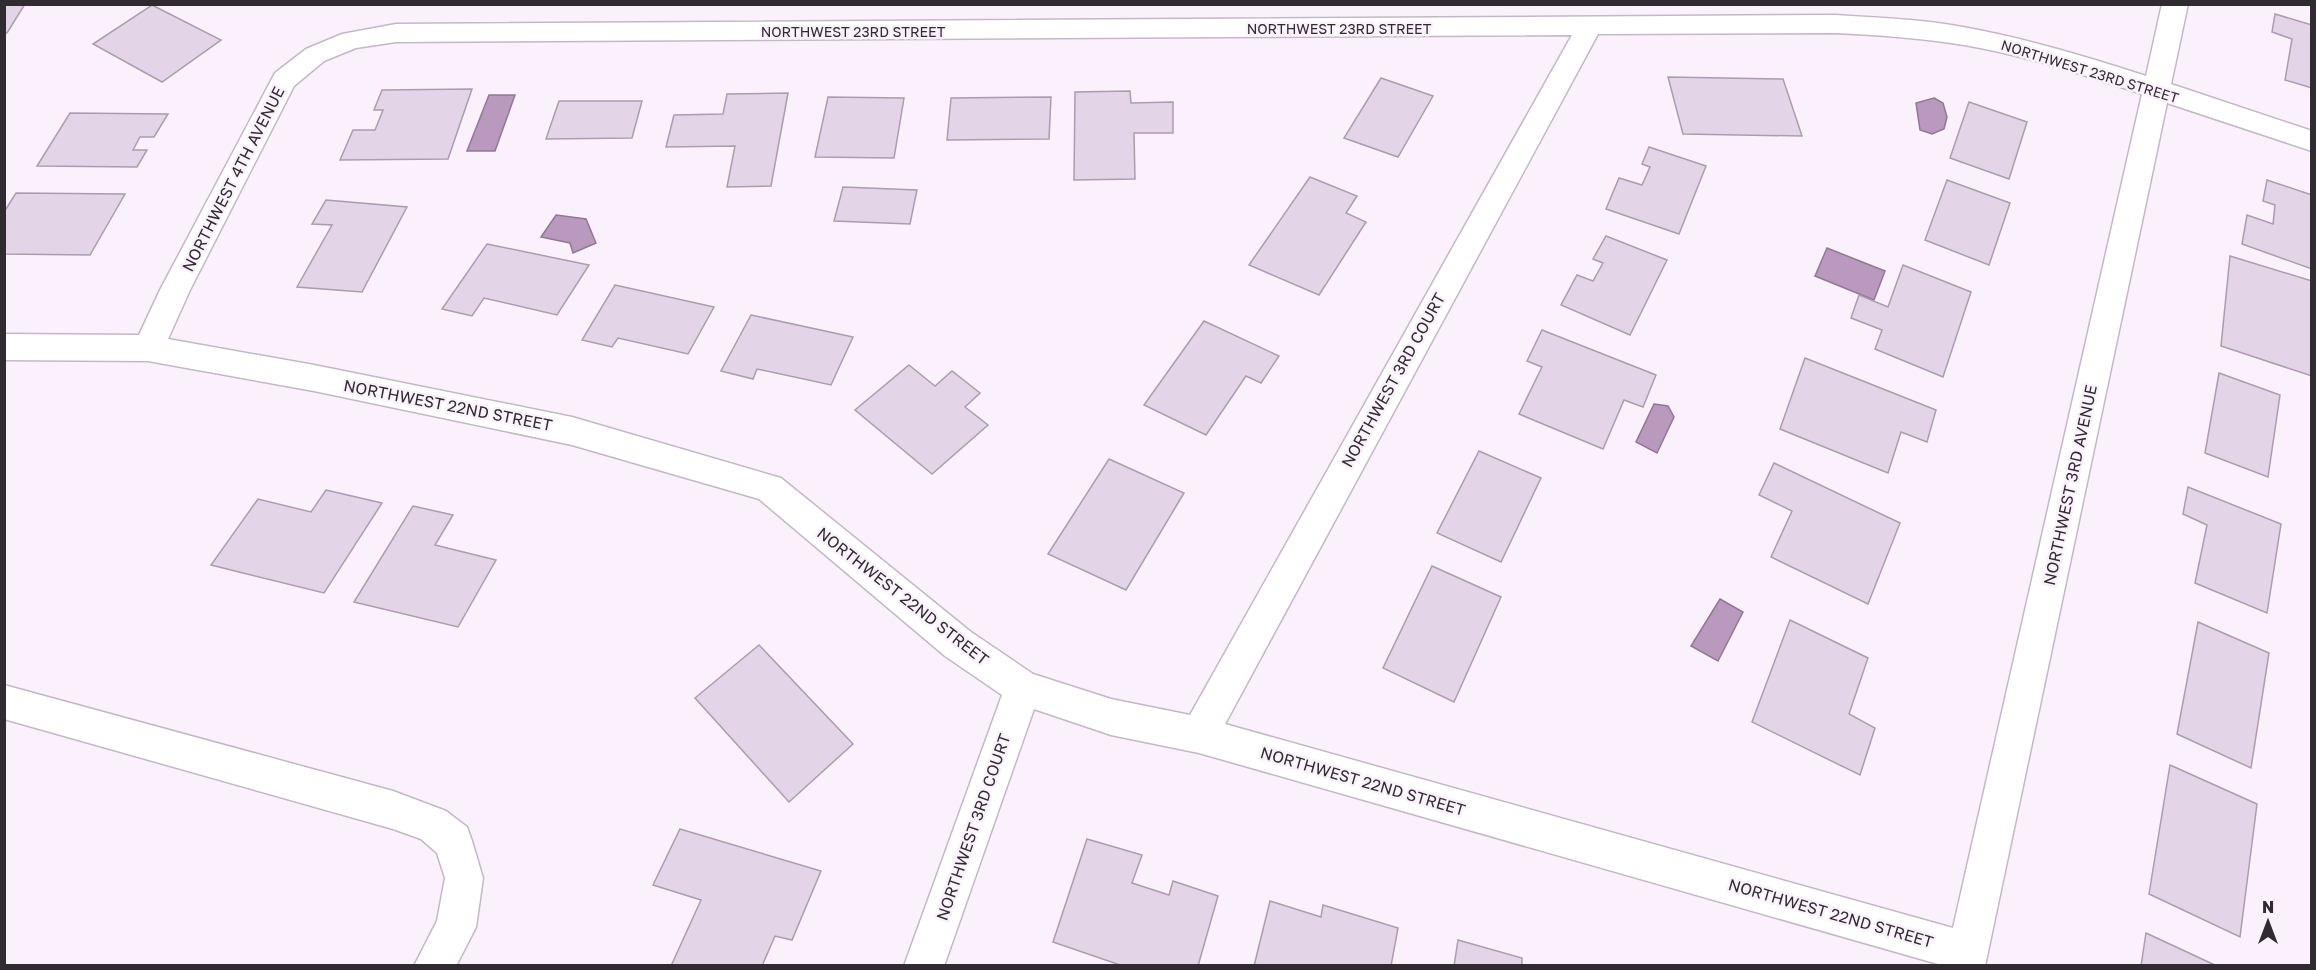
<svg xmlns="http://www.w3.org/2000/svg" width="2316" height="970" font-family="'Golos Text',sans-serif">
<style>
.water{fill:#ba99bf;stroke:#917894;stroke-width:1.5}
.building{fill:#e4d4e7;stroke:#ac9cae;stroke-width:1.5}
.lines{fill:none;stroke-linecap:round;stroke-linejoin:round}
.minor-casing{stroke:#c6b6c9;stroke-width:3}
.minor{fill:#fff;fill-rule:evenodd}
.labels{text-anchor:middle;dominant-baseline:central;stroke-width:5;stroke-linejoin:round;paint-order:stroke}
.far-street-label{font-size:14px;fill:#302a31;stroke:#fbf1fd}
.street-label{font-size:16px;fill:#302a31;stroke:#fbf1fd}
</style>
<rect width="100%" height="100%" fill="#fbf1fd"/>
<g class="water">
<polygon points="489,95 515,95 495,151 467,151"/>
<polygon points="1934,98 1943,103 1947,117 1944,129 1932,134 1920,130 1916,103"/>
<polygon points="556,215 586,219 596,243 573,253 570,243 541,237"/>
<polygon points="1827,248 1885,271 1874,300 1815,276"/>
<polygon points="1654,404 1668,406 1674,417 1657,453 1636,442"/>
<polygon points="1720,599 1743,612 1718,661 1691,646"/>
</g>
<g class="building">
<polygon points="4,4 25,4 7,33 4,33"/>
<polygon points="152,5 221,40 162,82 93,44"/>
<polygon points="2275,14 2312,25 2312,88 2285,80 2292,39 2272,32"/>
<polygon points="1668,77 1783,79 1802,136 1683,134"/>
<polygon points="1381,78 1433,96 1398,157 1344,138"/>
<polygon points="472,89 448,159 340,160 353,130 375,130 383,110 374,110 382,90"/>
<polygon points="1130,91 1131,103 1173,102 1173,133 1134,133 1135,179 1074,180 1075,92"/>
<polygon points="788,93 771,186 727,187 735,146 666,147 674,115 723,114 727,94"/>
<polygon points="828,97 904,98 894,158 815,157"/>
<polygon points="1051,97 1049,139 947,140 951,98"/>
<polygon points="559,101 642,101 632,138 546,139"/>
<polygon points="1969,102 2027,122 2009,179 1950,158"/>
<polygon points="70,113 168,114 154,137 140,137 133,150 147,150 137,167 37,166"/>
<polygon points="1649,147 1706,166 1679,234 1606,209 1619,178 1642,185 1650,167 1642,164"/>
<polygon points="1310,177 1357,196 1346,213 1366,222 1319,295 1249,265"/>
<polygon points="1947,180 2010,203 1989,265 1925,240"/>
<polygon points="2267,180 2312,195 2312,269 2242,244 2247,215 2273,224 2275,205 2263,201"/>
<polygon points="843,187 917,190 910,224 834,221"/>
<polygon points="16,193 125,194 90,255 4,254 4,212"/>
<polygon points="326,200 407,207 362,292 297,287 332,225 312,224"/>
<polygon points="1606,236 1667,260 1630,335 1561,305 1577,275 1593,281 1603,263 1593,259"/>
<polygon points="487,244 589,265 557,315 484,298 472,316 442,309"/>
<polygon points="2230,256 2312,281 2312,376 2221,346"/>
<polygon points="1903,265 1971,292 1943,377 1875,349 1882,330 1851,318 1859,295 1888,307"/>
<polygon points="615,285 714,307 688,354 618,338 612,347 582,340"/>
<polygon points="751,315 853,337 831,385 757,369 753,379 721,371"/>
<polygon points="1204,321 1279,356 1261,383 1246,376 1206,435 1144,405"/>
<polygon points="1542,330 1656,375 1643,407 1624,400 1603,449 1519,414 1542,367 1527,361"/>
<polygon points="1805,358 1936,410 1927,442 1901,432 1888,473 1780,429"/>
<polygon points="909,365 935,386 952,371 980,393 965,407 988,425 932,474 855,410"/>
<polygon points="2219,373 2280,395 2268,477 2205,453"/>
<polygon points="1479,451 1541,478 1501,562 1437,533"/>
<polygon points="1109,459 1184,493 1126,590 1048,554"/>
<polygon points="1774,463 1900,523 1868,604 1771,557 1792,511 1759,495"/>
<polygon points="2188,487 2281,524 2267,613 2195,583 2207,525 2183,514"/>
<polygon points="326,490 382,503 324,593 211,565 258,499 311,512"/>
<polygon points="413,506 453,515 435,545 496,560 458,627 354,602"/>
<polygon points="1432,566 1501,597 1454,702 1383,668"/>
<polygon points="1790,620 1868,658 1849,714 1875,728 1860,775 1752,722"/>
<polygon points="2198,622 2269,653 2251,768 2177,734"/>
<polygon points="759,645 853,744 789,802 695,698"/>
<polygon points="2170,765 2257,804 2240,937 2149,894"/>
<polygon points="680,829 821,871 792,940 775,936 762,966 671,966 701,900 653,885"/>
<polygon points="1087,839 1142,855 1132,883 1169,895 1173,881 1218,896 1198,966 1123,966 1053,942"/>
<polygon points="1270,901 1321,917 1323,905 1398,928 1391,966 1254,966"/>
<polygon points="2146,933 2217,966 2141,966"/>
<polygon points="1458,940 1522,958 1522,966 1454,966"/>
</g>
<g class="lines">
<defs>
<g id="minor">
<path d="M2162 4H2188L2171 84 2312 131V151L2167 103 1985 966H1945L1199 753 1111 735 1034 709 944 966H904L1002 695 945 656 759 499 572 445 314 391 148 361 4 360V334L139 335 160 290 275 73 306 49 342 34 396 24 1835 15C1879 18 1924 19 1968 28 2028 39 2088 57 2146 76ZM1835 33C1878 35 1921 38 1964 45 2024 55 2084 75 2142 94L1953 928 1225 724 1598 34ZM1572 35 1190 715 1111 699 1033 674 971 632 781 478 572 417 314 365 168 339 190 290 294 86 324 61 356 48 396 42Z"/>
<polygon points="4,685 393,791 446,811 467,827 472,841 483,878 476,927 456,966 414,966 437,921 445,878 437,853 421,839 393,829 4,719"/>
</g>
</defs>
<use href="#minor" class="minor-casing"/>
<use href="#minor" class="minor"/>
</g>
<g class="labels">
<g class="far-street-label">
<text x="1339" y="28">NORTHWEST 23RD STREET</text>
<text x="853" y="31">NORTHWEST 23RD STREET</text>
<text transform="translate(2090 71) rotate(17)">NORTHWEST 23RD STREET</text>
</g>
<g class="street-label">
<text transform="translate(233 179) rotate(-63)">NORTHWEST 4TH AVENUE</text>
<text transform="translate(1393 380) rotate(-61)">NORTHWEST 3RD COURT</text>
<text transform="translate(448 405) rotate(11)">NORTHWEST 22ND STREET</text>
<text transform="translate(2070 485) rotate(-78)">NORTHWEST 3RD AVENUE</text>
<text transform="translate(903 596) rotate(38)">NORTHWEST 22ND STREET</text>
<text transform="translate(1363 781) rotate(16)">NORTHWEST 22ND STREET</text>
<text transform="translate(973 827) rotate(-71)">NORTHWEST 3RD COURT</text>
<text transform="translate(1831 913) rotate(16)">NORTHWEST 22ND STREET</text>
</g>
</g>
<rect width="2316" height="970" fill="none" stroke="#302a31" stroke-width="12"/>
<g transform="translate(2268 922)" stroke="#fbf1fd" stroke-width="4.5" paint-order="stroke">
<path d="M0-4.5L10 22L0 15L-10 22Z" fill="#302a31"/>
<text y="-9" font-size="16" font-weight="bold" text-anchor="middle" fill="#302a31">N</text>
</g>
</svg>
